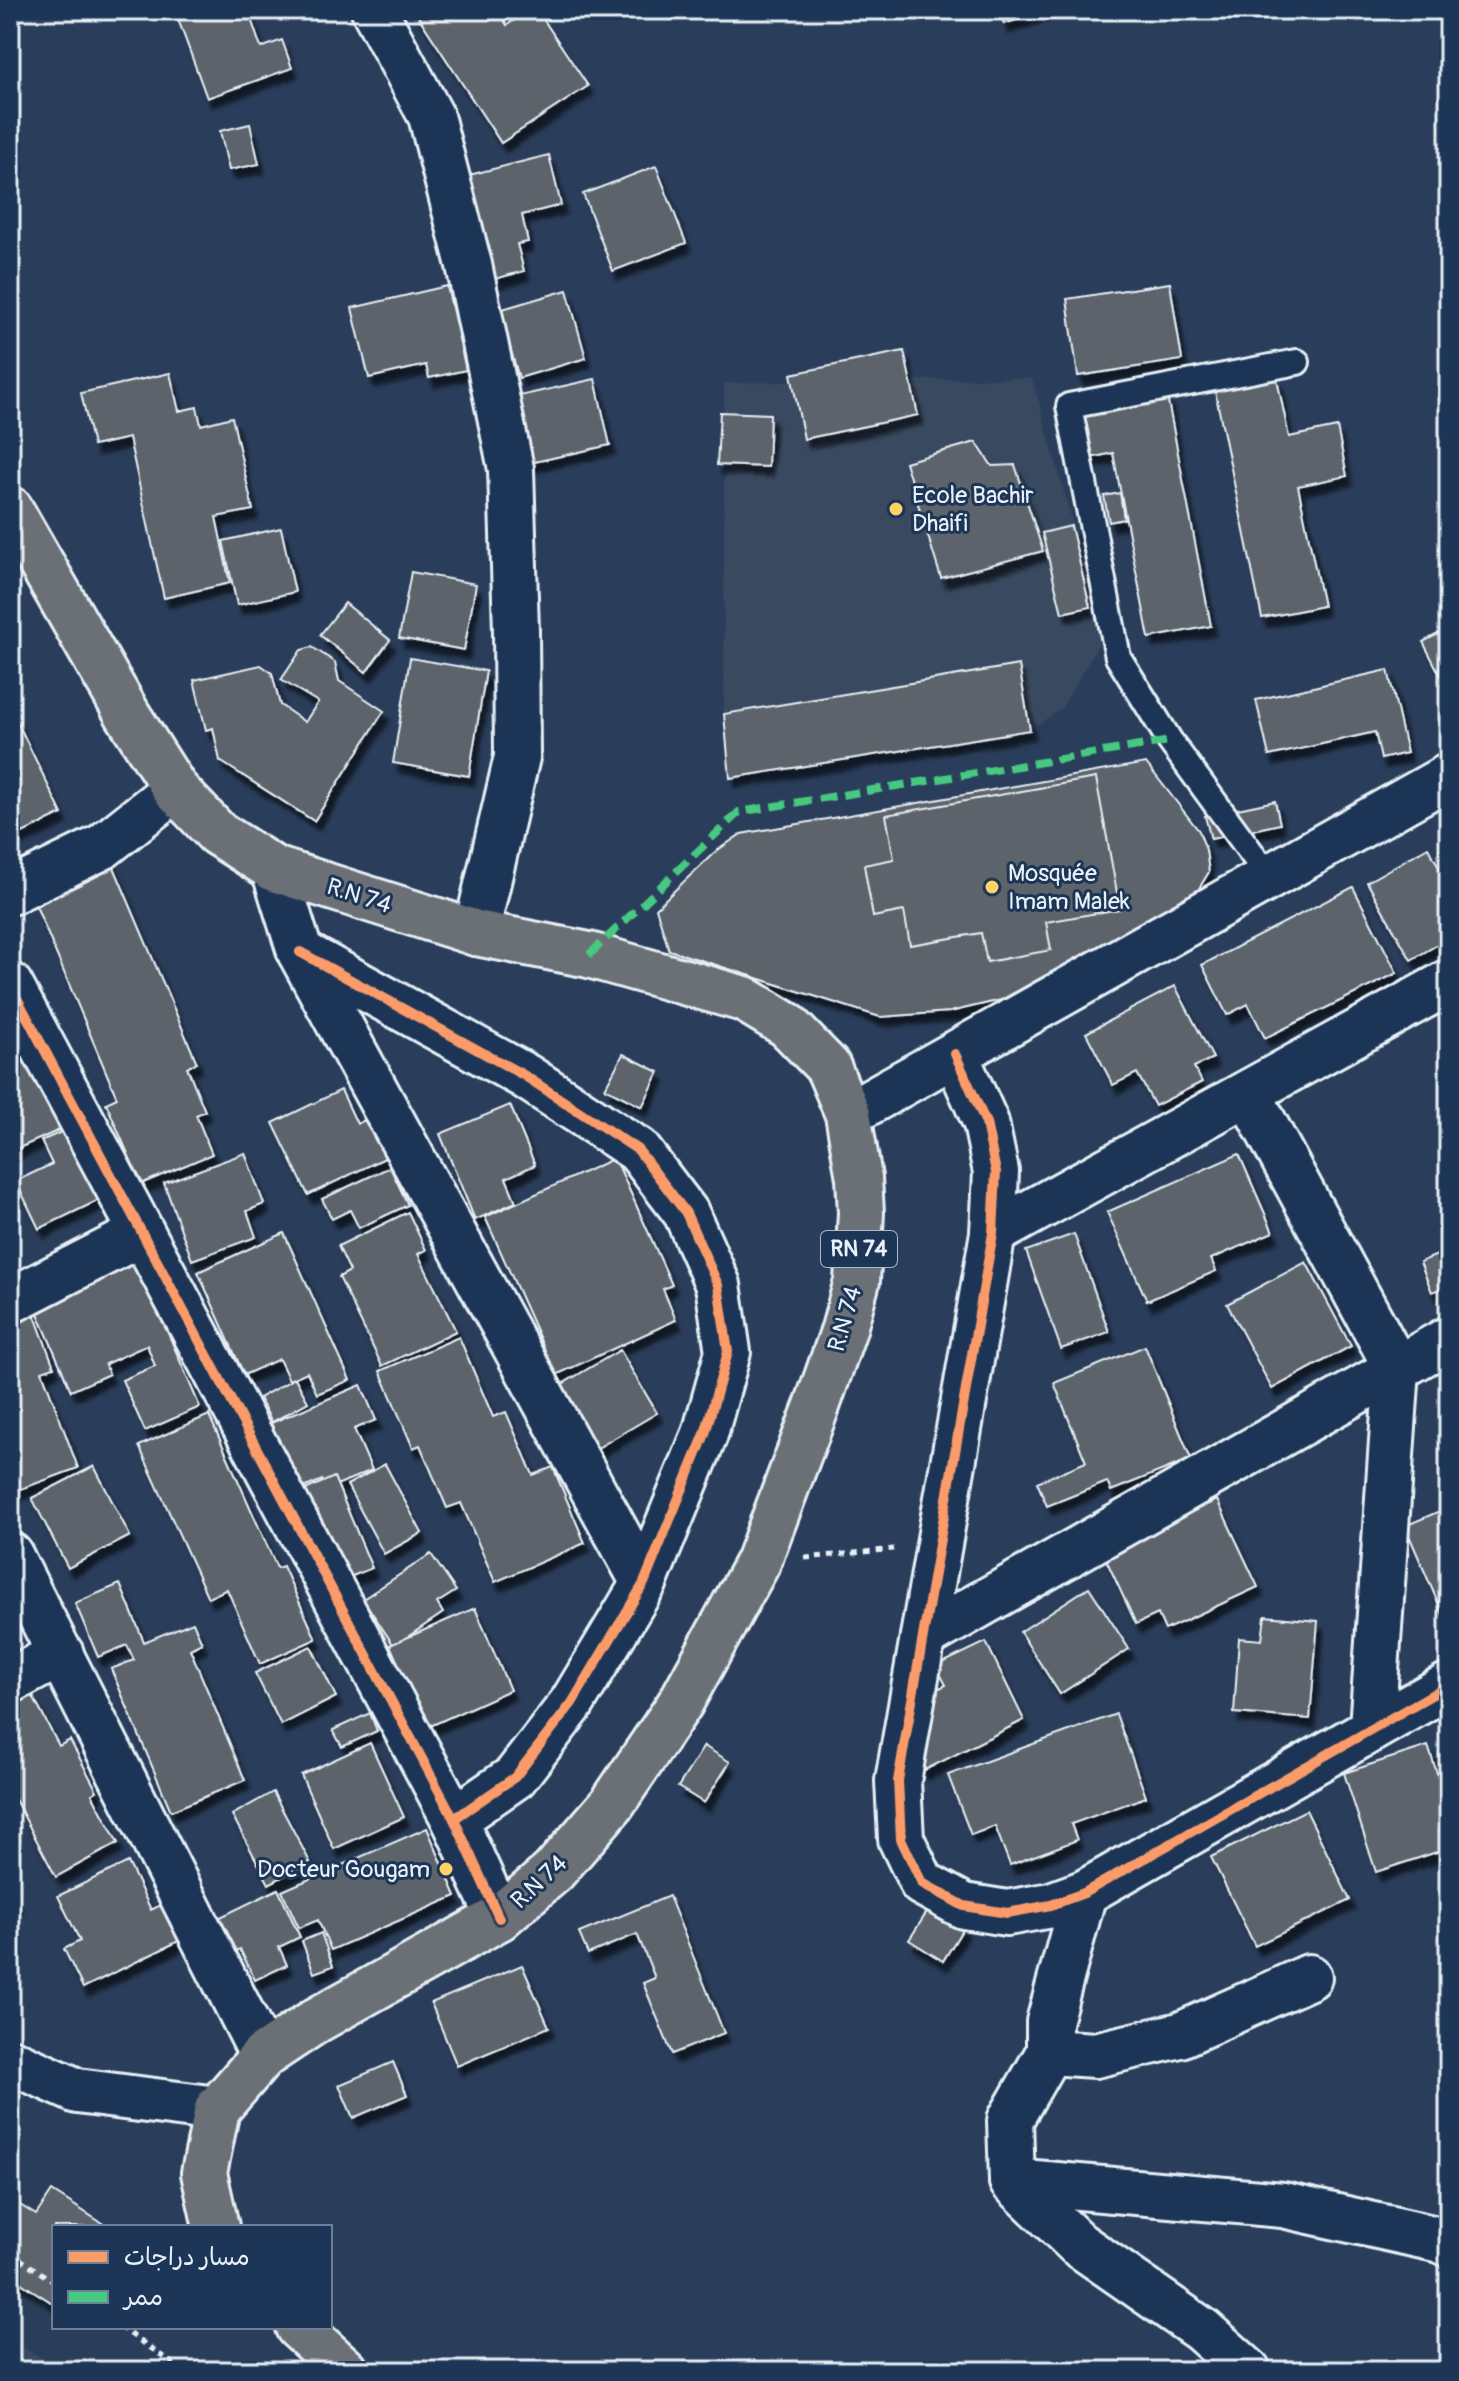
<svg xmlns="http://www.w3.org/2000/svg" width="1459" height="2381" font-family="Pangolin,'Playpen Sans Arabic',sans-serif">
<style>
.built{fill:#394960}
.building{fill:#5d646a;stroke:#e8f1f8;stroke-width:2;filter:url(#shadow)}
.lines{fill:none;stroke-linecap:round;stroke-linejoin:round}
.lane-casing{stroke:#e8f1f8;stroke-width:30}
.street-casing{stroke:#e8f1f8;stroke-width:50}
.primary-casing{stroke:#e8f1f8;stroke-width:50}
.path{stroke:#e8f1f8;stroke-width:5;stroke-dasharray:6 6;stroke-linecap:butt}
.lane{stroke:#1d3557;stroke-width:24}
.street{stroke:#1d3557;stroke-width:44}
.primary{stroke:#6b6f75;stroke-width:44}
.quiet{stroke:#46c982;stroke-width:8;stroke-dasharray:16 8;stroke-linecap:butt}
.cycleway-casing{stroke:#1d3557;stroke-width:15}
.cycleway{stroke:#fa9b69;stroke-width:10}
.poi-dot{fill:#ffd166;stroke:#1d3557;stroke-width:3}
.labels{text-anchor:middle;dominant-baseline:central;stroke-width:6;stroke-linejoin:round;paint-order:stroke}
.shield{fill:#1d3557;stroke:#abb9c8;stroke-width:2}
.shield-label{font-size:22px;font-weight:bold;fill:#e8f1f8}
.poi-label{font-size:24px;fill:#e8f1f8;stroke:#1d3557;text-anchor:start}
.street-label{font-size:24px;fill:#e8f1f8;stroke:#1d3557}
</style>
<defs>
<filter id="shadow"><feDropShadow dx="5" dy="9" stdDeviation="2" flood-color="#0009"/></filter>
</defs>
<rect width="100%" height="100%" fill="#2a3e5b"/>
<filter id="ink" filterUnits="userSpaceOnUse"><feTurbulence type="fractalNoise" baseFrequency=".0125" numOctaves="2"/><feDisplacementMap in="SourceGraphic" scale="16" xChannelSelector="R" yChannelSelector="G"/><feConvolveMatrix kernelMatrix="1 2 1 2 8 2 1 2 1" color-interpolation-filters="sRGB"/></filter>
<g filter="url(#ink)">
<g class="built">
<polygon points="1032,378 1104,635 1061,709 1030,730 730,778 724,714 724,383"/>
<polygon points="10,2340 65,2371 10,2371"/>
</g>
<g class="building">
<polygon points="202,10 248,10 261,48 282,40 292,68 207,98 178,19"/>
<polygon points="414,10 497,10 507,25 529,10 537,10 588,86 501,143"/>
<polygon points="999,10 1047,10 1004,24"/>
<polygon points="250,124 259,164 229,170 220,131"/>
<polygon points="549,155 561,205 522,215 528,242 517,244 524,271 495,279 469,175"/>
<polygon points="656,166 686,243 613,271 583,194"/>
<polygon points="1170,283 1182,360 1078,376 1067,299"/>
<polygon points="447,286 466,370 429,378 426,365 369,378 352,308"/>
<polygon points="567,290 586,358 519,378 499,310"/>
<polygon points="904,351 918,415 804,439 791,374"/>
<polygon points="170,373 179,411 197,407 201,425 232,417 253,510 216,517 230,583 164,598 129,438 93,446 81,393"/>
<polygon points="595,379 610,445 530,463 515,397"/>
<polygon points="1277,379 1289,437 1337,427 1347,476 1298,486 1323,606 1262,618 1215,391"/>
<polygon points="1167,396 1211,626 1149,638 1113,453 1086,459 1077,414"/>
<polygon points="720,412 770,414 768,467 717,465"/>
<polygon points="976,442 992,466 1015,465 1043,551 941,578 905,462"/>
<polygon points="1120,493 1124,519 1109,522 1104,496"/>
<polygon points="1071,526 1090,607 1062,613 1042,533"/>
<polygon points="281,528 295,592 237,605 223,541"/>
<polygon points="411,572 476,584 464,650 399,638"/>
<polygon points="345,603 390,640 366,672 320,635"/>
<polygon points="1449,628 1449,692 1423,642"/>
<polygon points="312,647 335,662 339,681 384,711 314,821 220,761 213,728 206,730 194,680 261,665 272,673 280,705 305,722 318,702 281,680 301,650"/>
<polygon points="410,658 486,671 469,776 393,763"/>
<polygon points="1019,665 1030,730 730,778 724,714"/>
<polygon points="1388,670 1407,753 1381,759 1375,732 1269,756 1256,700"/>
<polygon points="10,707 62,814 10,839"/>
<polygon points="1146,763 1199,831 1206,850 1209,872 1198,890 1001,1000 950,1012 880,1017 669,950 656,908 715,852 741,834"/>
<polygon points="1096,778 1120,909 1046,922 1051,950 987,962 981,933 910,945 904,911 873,917 864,865 894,859 886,815"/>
<polygon points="1275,801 1280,824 1211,839 1205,816"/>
<polygon points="1428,847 1449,885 1449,938 1411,960 1367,882"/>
<polygon points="108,853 197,1063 187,1067 205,1111 196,1115 212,1154 141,1184 106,1103 117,1098 28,887"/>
<polygon points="1353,887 1397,973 1265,1038 1248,1004 1227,1015 1202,965"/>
<polygon points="1175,986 1213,1058 1194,1067 1202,1082 1155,1106 1137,1073 1113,1085 1086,1033"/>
<polygon points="10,1011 64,1128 10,1152"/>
<polygon points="623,1054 659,1072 642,1107 605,1088"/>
<polygon points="341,1090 357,1124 371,1117 389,1156 308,1195 273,1123"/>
<polygon points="510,1105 535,1165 506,1178 516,1202 475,1220 440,1134"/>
<polygon points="66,1130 99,1200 39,1229 16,1181 52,1164 41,1141"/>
<polygon points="245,1153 264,1204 247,1211 256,1237 192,1260 164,1183"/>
<polygon points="1239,1154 1273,1232 1211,1259 1216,1271 1147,1301 1107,1212"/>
<polygon points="615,1158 672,1285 663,1289 676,1320 556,1375 485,1217"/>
<polygon points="390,1167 408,1205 359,1228 350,1210 332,1219 322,1199"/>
<polygon points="408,1212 426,1250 418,1254 456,1331 382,1366 339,1277 350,1271 338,1246"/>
<polygon points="284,1233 350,1380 317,1394 307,1372 289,1380 279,1359 244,1375 198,1272"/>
<polygon points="1074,1234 1109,1332 1061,1349 1026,1251"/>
<polygon points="1442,1253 1449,1272 1449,1286 1432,1292 1420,1262"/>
<polygon points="136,1259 200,1407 145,1431 122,1380 155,1366 147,1345 105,1364 109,1374 71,1391 34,1304"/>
<polygon points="1306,1262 1351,1346 1272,1389 1227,1304"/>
<polygon points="32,1308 54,1367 42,1371 78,1468 13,1492 10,1485 10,1317"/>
<polygon points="459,1337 493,1417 506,1412 533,1475 553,1467 585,1543 495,1582 461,1503 447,1508 420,1445 413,1448 380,1371"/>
<polygon points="1145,1346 1191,1459 1111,1491 1107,1482 1047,1506 1037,1482 1086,1462 1054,1383"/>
<polygon points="620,1350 657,1413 589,1453 552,1390"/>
<polygon points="295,1378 308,1402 272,1422 259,1398"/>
<polygon points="361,1385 376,1420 354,1429 372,1470 325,1490 322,1480 299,1490 271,1423"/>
<polygon points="209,1415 277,1568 283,1566 316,1639 260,1664 227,1589 208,1598 139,1446"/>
<polygon points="385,1464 422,1533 384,1554 347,1485"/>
<polygon points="94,1466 130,1536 68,1568 32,1498"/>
<polygon points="334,1477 372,1568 340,1581 303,1491"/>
<polygon points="1217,1500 1258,1587 1165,1630 1158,1614 1136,1624 1103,1553"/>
<polygon points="1449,1507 1449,1625 1448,1626 1405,1526"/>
<polygon points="431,1554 456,1591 437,1603 443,1613 394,1646 363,1599"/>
<polygon points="120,1584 144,1642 193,1622 202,1643 190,1649 245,1780 171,1811 111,1669 134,1660 127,1645 98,1657 75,1603"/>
<polygon points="1089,1587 1129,1649 1060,1694 1020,1632"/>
<polygon points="475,1608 510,1690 426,1728 390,1645"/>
<polygon points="1265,1616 1318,1621 1310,1719 1234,1713 1239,1638 1262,1640"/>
<polygon points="986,1642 1024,1720 923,1771 908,1739 932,1727 918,1698 946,1685 936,1666"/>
<polygon points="311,1646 336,1697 281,1725 255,1673"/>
<polygon points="31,1693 59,1746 70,1740 97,1791 92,1794 118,1843 56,1877 10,1790 10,1704"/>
<polygon points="370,1713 377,1731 342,1747 333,1730"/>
<polygon points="1116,1714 1146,1797 1071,1824 1077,1840 1010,1865 995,1826 971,1835 948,1775"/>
<polygon points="370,1743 404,1817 334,1849 301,1775"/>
<polygon points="704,1746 730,1762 704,1803 678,1787"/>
<polygon points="1428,1746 1449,1809 1449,1848 1376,1872 1344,1773"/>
<polygon points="273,1792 310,1862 269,1884 232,1815"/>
<polygon points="1306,1810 1350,1900 1255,1946 1211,1857"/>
<polygon points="427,1828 456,1896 331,1950 318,1920 299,1928 282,1891"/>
<polygon points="128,1862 151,1910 169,1901 187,1937 83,1988 64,1949 80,1941 58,1896"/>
<polygon points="10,1884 17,1904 10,1907"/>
<polygon points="278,1889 300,1937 279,1947 287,1965 255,1980 240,1949 218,1959 202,1926"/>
<polygon points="669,1896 724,2033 672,2054 643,1983 655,1978 637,1934 588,1954 579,1933"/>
<polygon points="931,1906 964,1927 943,1961 909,1940"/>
<polygon points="321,1933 333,1966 314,1973 302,1941"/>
<polygon points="522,1965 549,2027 457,2066 431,2003"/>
<polygon points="393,2062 407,2095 353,2118 339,2085"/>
<polygon points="52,2191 108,2227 54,2227 54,2304 10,2276 10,2220 20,2205 36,2215"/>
</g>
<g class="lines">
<defs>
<polyline id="lane" points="1269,877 1170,741 1118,657 1069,406 1297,362"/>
<g id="street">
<polyline points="374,10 431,116 469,265 511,469 516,631 517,757 476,933"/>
<polyline points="274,869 300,952 644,1583"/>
<polyline points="10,892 102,847 175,789"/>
<polyline points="300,952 525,1076 638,1150 686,1213 718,1285 728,1352 705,1434 644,1583 572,1703 515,1777 454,1819"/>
<polyline points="10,985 454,1819 499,1918"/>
<polyline points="955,1054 986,1123 996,1172 993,1233 898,1781 901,1839 922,1883 964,1906 1007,1913 1051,1905 1084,1893 1449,1685"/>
<polyline points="1248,1093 1397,1369 1372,1728"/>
<polyline points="848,1114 1449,776"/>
<polyline points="993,1233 1449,982"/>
<polyline points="10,1301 142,1233"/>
<polyline points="10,1555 263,2056"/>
<polyline points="923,1637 1449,1339"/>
<polyline points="10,1681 61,1654"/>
<polyline points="1084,1893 1049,2022 1049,2052 1095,2055 1180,2035 1309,1977"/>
<polyline points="1049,2052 1010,2120 1012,2181 1078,2244 1202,2330 1248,2371"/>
<polyline points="10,2061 77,2091 217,2109"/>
<polyline points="1012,2181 1283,2205 1441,2240 1449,2244"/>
</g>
<g id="primary">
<polyline points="10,509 128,715 175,789 217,833 274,869 476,933 589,955 744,999 787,1025 828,1067 848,1114 859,1178 861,1213 857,1281 844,1329 817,1406 758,1562 681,1702 612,1804 553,1872 499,1918 317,2020 263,2056 217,2109 204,2173 216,2227"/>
<polyline points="298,2327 346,2371"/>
</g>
</defs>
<use href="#lane" class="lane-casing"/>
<use href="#street" class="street-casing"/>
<use href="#primary" class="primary-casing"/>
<g class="path">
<polyline points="805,1558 894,1549"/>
<polyline points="10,2252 54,2282"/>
<polyline points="120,2327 184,2371"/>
</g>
<use href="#lane" class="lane"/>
<use href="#street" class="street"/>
<use href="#primary" class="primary"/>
<polyline class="quiet" points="589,955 739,812 1170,741"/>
<defs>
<g id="cycleway">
<polyline points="300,952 525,1076 638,1150 686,1213 718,1285 728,1352 705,1434 644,1583 572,1703 515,1777 454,1819"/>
<polyline points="10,985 454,1819 499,1918"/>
<polyline points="955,1054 986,1123 996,1172 993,1233 898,1781 901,1839 922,1883 964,1906 1007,1913 1051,1905 1084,1893 1449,1685"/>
</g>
</defs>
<use href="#cycleway" class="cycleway-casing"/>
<use href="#cycleway" class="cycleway"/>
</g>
</g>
<g class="poi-dot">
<circle cx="896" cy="509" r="8"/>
<circle cx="992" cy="887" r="8"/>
<circle cx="446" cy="1869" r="8"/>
</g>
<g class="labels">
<rect class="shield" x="821" y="1231" width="76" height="36" rx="6"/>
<g class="shield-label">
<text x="859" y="1249">RN 74</text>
</g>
<g class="poi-label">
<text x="912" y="495">Ecole Bachir<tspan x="912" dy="28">Dhaifi</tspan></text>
<text x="1008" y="873">Mosquée<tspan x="1008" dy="28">Imam Malek</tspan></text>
<text x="430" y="1869" text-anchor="end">Docteur Gougam</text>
</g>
<g class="street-label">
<text transform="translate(359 896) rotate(18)">R.N 74</text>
<text transform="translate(845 1319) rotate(-74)">R.N 74</text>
<text transform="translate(539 1882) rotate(-43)">R.N 74</text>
</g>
</g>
<rect width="1459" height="2381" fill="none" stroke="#1d3557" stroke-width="40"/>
<rect x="20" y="20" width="1419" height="2341" fill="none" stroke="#e8f1f8" stroke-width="3" filter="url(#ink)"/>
<rect x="52" y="2225" width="280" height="104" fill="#1d3557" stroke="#6e8097" stroke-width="2"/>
<rect x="68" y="2251" width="40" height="12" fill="#fa9b69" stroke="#6e8097" stroke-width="2"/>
<text x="124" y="2265" font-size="24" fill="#e8f1f8">مسار دراجات</text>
<rect x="68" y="2291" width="40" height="12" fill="#46c982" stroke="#6e8097" stroke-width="2"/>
<text x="124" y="2305" font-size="24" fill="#e8f1f8">ممر</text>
</svg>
